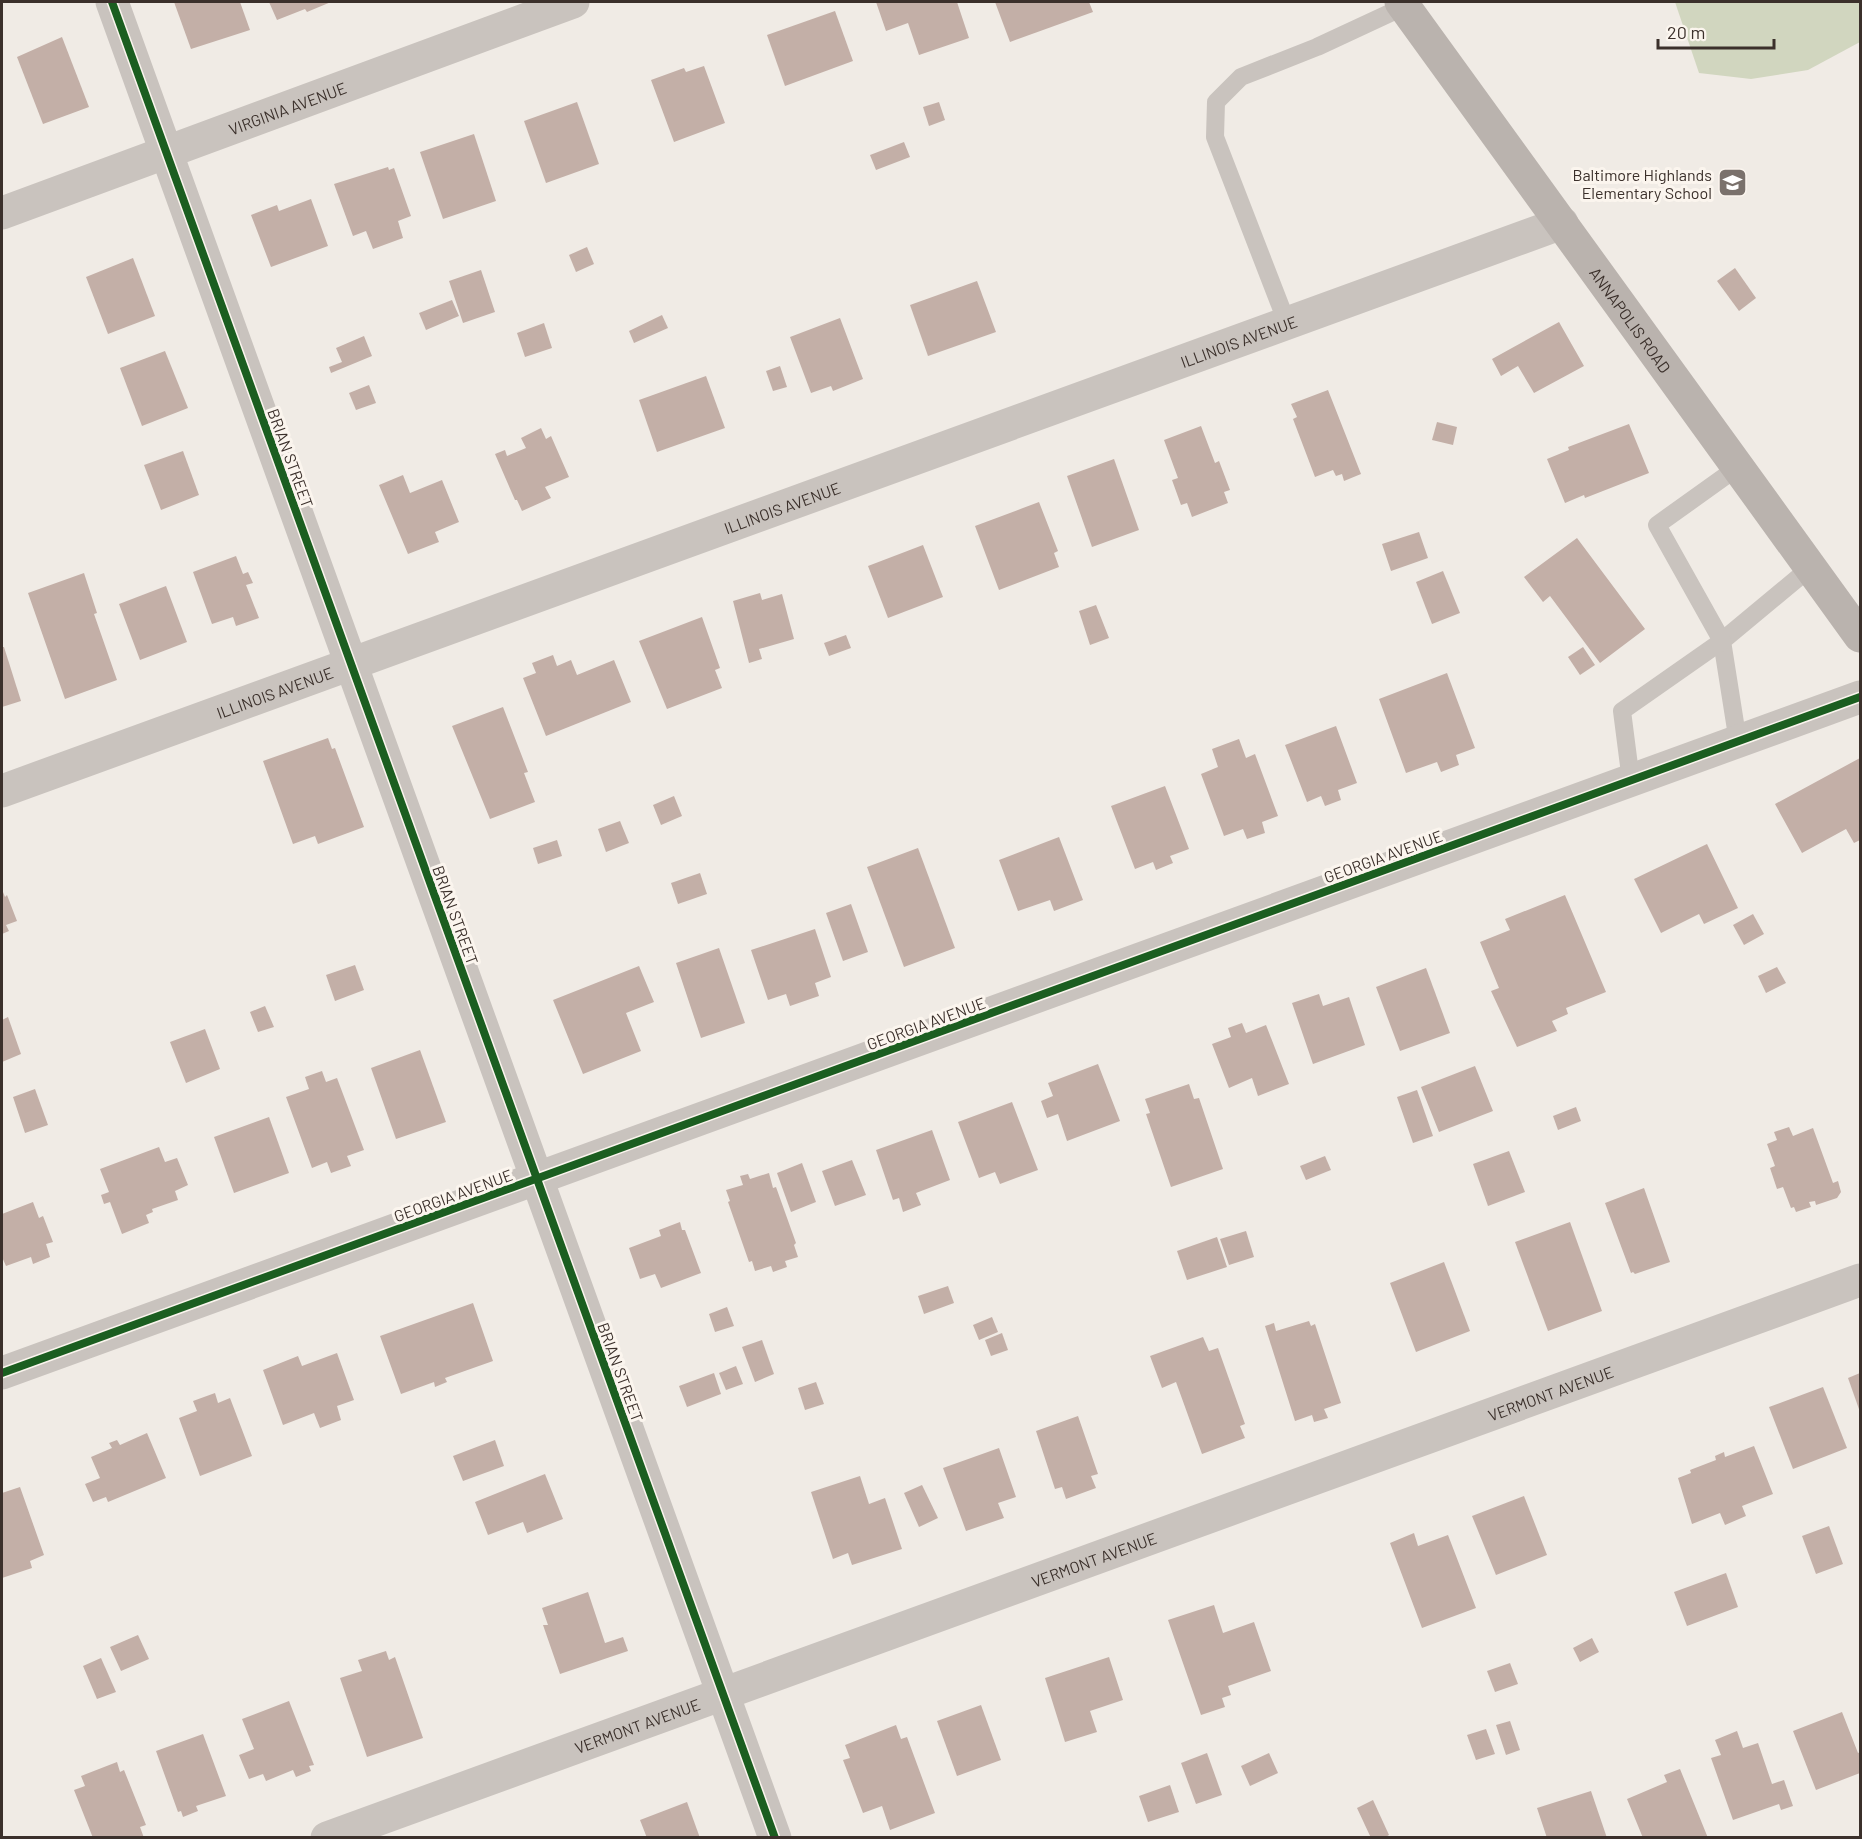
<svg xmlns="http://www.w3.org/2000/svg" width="1862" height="1839" font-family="Barlow,sans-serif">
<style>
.green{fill:#d1d6bf}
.building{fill:#c3afa7}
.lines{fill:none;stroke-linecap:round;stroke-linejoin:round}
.lane{stroke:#c9c3be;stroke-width:18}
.street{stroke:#c9c3be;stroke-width:33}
.secondary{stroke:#bab3ae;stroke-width:33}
.cycleway-casing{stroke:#fbf5ee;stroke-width:11}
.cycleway{stroke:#1b5e20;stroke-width:8}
.labels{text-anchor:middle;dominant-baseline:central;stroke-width:6;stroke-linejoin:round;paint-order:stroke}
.street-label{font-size:16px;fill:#3b302b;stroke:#fbf5ee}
.poi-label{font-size:16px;fill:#3b302b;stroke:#fbf5ee;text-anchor:end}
</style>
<rect width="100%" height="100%" fill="#f0ebe5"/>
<polygon class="green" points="1675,2 1860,2 1860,42 1808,70 1751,79 1699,73"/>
<g class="building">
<polygon points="174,2 240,2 250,30 191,49"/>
<polygon points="269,2 331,2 307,12 305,9 277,20"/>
<polygon points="876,2 957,2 969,38 919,55 908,23 886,31"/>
<polygon points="995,2 1089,2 1093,12 1010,42"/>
<polygon points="835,11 853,61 785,86 767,35"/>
<polygon points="62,37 89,107 43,124 17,57"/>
<polygon points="704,66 725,123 674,142 651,80 684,68 686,72"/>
<polygon points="577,102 599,164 546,183 524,121"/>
<polygon points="939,102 945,120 929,126 923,107"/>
<polygon points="474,134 496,201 443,219 420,152"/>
<polygon points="904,142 910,157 876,170 870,155"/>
<polygon points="388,167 389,170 394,168 411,216 398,221 403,238 373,249 366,231 353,236 334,184"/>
<polygon points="311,199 328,246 271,267 251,215 277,205 279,211"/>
<polygon points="587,247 594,264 576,272 569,255"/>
<polygon points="133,258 155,316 108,334 86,277"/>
<polygon points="1735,268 1756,298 1739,311 1717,281"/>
<polygon points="481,270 495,312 463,323 449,281"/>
<polygon points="977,281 996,332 928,356 910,305"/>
<polygon points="452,300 459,316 426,330 419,313"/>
<polygon points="662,315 668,328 634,343 629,331"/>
<polygon points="840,318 863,379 833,391 831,386 811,393 790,337"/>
<polygon points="1559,322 1584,366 1534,393 1518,366 1501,376 1492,359"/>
<polygon points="544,323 552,348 525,357 517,333"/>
<polygon points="364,336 372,356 331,373 329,367 342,362 336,348"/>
<polygon points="165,351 188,408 142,426 120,368"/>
<polygon points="780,366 787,387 773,391 766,371"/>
<polygon points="706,376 725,428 657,452 639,400"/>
<polygon points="369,385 376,403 356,410 349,393"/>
<polygon points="1328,390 1361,474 1344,481 1342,474 1336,476 1333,470 1315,477 1293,419 1297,417 1291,404"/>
<polygon points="1437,422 1457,427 1453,445 1432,440"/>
<polygon points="1629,424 1649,473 1585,498 1584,495 1565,503 1547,459 1569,450 1568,447"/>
<polygon points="1201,426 1215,463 1219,461 1230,490 1224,492 1228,503 1192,517 1187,503 1181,505 1172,480 1178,478 1164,440"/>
<polygon points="541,428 546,439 551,436 569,477 545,487 551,498 522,511 517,500 515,500 495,454 505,450 507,456 526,448 521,438"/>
<polygon points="183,451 199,495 161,510 144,465"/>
<polygon points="1114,459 1139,530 1092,547 1067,476"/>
<polygon points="403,475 410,493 442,480 459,522 435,532 439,542 408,554 379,485"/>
<polygon points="1039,502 1058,551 1054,553 1059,567 999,590 975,526"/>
<polygon points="1419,532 1428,558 1391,571 1382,544"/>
<polygon points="1577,538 1645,629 1600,663 1550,596 1543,602 1524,577"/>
<polygon points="923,545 943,597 888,618 868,566"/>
<polygon points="236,556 243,574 248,572 253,583 246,585 259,618 236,626 233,617 212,624 193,572"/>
<polygon points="1443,571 1460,613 1432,624 1416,582"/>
<polygon points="84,573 97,613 94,614 117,680 65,699 28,593"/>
<polygon points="166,586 187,642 140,660 119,604"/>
<polygon points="760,593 762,600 782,594 794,639 759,649 762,659 749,663 733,601"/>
<polygon points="1096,605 1109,638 1090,645 1079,611"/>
<polygon points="702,617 720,668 715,670 722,688 667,709 639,641"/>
<polygon points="846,635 851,648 829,656 824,643"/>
<polygon points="2,647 4,647 21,701 2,707"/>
<polygon points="1583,647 1595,665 1580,675 1568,657"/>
<polygon points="553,655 557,666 571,660 577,675 614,660 631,702 546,736 523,678 536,673 532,663"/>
<polygon points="1447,673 1475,748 1456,755 1459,765 1441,772 1437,762 1406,773 1379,699"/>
<polygon points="503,707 528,772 524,773 535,802 490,819 452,726"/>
<polygon points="1336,726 1357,783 1338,790 1341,800 1325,806 1321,796 1307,802 1285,745"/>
<polygon points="328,738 332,749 335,748 364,827 318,844 315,836 293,844 263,761"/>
<polygon points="1239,739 1246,758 1255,754 1278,816 1262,822 1265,833 1247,839 1243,829 1224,836 1201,774 1218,767 1212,749"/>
<polygon points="1860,758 1860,840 1854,843 1846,829 1802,853 1775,804"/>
<polygon points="1165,786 1189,849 1170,856 1173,863 1156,870 1153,862 1135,869 1111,806"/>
<polygon points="674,796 682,816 661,825 653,805"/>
<polygon points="620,821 629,843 606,852 598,829"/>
<polygon points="1059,837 1083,900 1054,911 1050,900 1018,911 999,860"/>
<polygon points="557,840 562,856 538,864 533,848"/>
<polygon points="1707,844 1738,908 1704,924 1699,914 1661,933 1634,879"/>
<polygon points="918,848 955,948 904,967 867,867"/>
<polygon points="700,873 707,894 678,904 671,883"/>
<polygon points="3,892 5,897 7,895 17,921 6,925 9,931 2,934 2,893"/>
<polygon points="1565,895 1606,992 1566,1008 1568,1014 1552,1021 1557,1031 1517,1047 1491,991 1499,988 1480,942 1510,930 1505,919"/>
<polygon points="851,904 868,952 843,961 826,913"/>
<polygon points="1753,914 1764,934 1744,945 1733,925"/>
<polygon points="815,929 831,977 815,983 819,996 790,1006 786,994 768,1000 751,950"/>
<polygon points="719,948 745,1023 701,1038 676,963"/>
<polygon points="355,965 364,990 335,1001 326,975"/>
<polygon points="639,966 654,1002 626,1013 641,1051 583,1074 553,1000"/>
<polygon points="1777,967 1786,983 1766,993 1758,976"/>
<polygon points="1426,968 1450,1033 1400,1051 1376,987"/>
<polygon points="1319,994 1323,1006 1349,997 1365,1045 1313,1064 1292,1003"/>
<polygon points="265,1006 274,1027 258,1032 250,1012"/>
<polygon points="8,1017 21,1054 2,1062 2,1020"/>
<polygon points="1242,1023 1246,1033 1266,1025 1289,1084 1258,1096 1252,1078 1229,1088 1212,1044 1231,1037 1228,1028"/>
<polygon points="205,1029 220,1069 186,1083 170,1042"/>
<polygon points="420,1050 446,1122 396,1139 371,1068"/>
<polygon points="1098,1064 1120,1121 1067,1141 1058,1114 1047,1118 1041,1101 1053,1096 1048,1083"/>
<polygon points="1475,1066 1493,1111 1439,1132 1421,1087"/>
<polygon points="322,1071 326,1082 337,1078 364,1150 347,1156 351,1166 331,1173 327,1162 312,1168 286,1097 309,1089 305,1077"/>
<polygon points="1189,1084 1194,1099 1199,1098 1223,1169 1171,1187 1146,1114 1150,1113 1145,1099"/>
<polygon points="35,1089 48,1125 25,1133 13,1097"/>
<polygon points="1417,1090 1433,1136 1413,1143 1397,1097"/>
<polygon points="1012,1102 1038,1170 1000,1184 995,1172 979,1178 958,1122"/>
<polygon points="1576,1107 1581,1121 1558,1130 1553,1116"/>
<polygon points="269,1117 289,1173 234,1193 214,1137"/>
<polygon points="1789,1127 1793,1136 1813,1128 1833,1183 1838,1181 1841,1192 1837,1198 1816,1205 1815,1201 1809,1202 1811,1207 1796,1212 1794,1207 1791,1208 1783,1187 1777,1189 1770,1168 1775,1166 1767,1144 1777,1140 1774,1132"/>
<polygon points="932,1130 950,1180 916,1193 921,1205 903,1212 899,1198 893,1200 876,1150"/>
<polygon points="159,1147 165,1162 177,1158 188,1185 175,1191 178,1200 152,1209 153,1212 146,1215 149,1223 122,1234 110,1202 104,1204 101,1195 109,1192 100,1169"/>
<polygon points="1509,1151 1525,1192 1488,1206 1473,1164"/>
<polygon points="1325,1156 1331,1170 1306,1180 1300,1166"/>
<polygon points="852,1160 866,1195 835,1206 822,1171"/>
<polygon points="802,1163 816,1202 791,1212 777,1173"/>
<polygon points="769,1173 773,1188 776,1187 796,1243 794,1245 798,1257 785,1261 787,1267 773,1272 771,1266 755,1271 752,1261 749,1262 728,1202 730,1201 726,1190 743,1185 740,1176 748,1174 750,1179"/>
<polygon points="1644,1188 1670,1262 1635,1274 1633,1272 1631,1273 1605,1203"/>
<polygon points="33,1202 39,1218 43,1216 53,1242 46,1244 50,1257 33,1264 31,1257 6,1266 2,1257 2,1214"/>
<polygon points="680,1222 682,1230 685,1230 701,1273 661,1288 655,1274 640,1279 629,1248 661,1236 659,1230"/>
<polygon points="1570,1222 1602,1311 1548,1331 1515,1242"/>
<polygon points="1246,1231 1254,1257 1229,1265 1220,1239"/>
<polygon points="1217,1237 1227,1267 1187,1280 1177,1251"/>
<polygon points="1444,1262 1470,1331 1416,1352 1390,1283"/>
<polygon points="948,1286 954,1303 924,1314 918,1296"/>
<polygon points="473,1303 493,1361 445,1378 447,1382 435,1387 434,1382 401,1394 380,1336"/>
<polygon points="727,1307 734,1326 715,1332 709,1314"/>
<polygon points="992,1317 998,1332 979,1340 973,1325"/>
<polygon points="1309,1321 1311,1326 1315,1324 1341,1403 1324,1409 1328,1418 1314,1422 1312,1415 1295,1421 1265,1326 1274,1323 1276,1331"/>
<polygon points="1002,1333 1008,1350 991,1356 985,1340"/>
<polygon points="1203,1337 1209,1351 1218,1348 1245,1424 1240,1426 1245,1438 1202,1454 1176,1382 1162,1388 1150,1356"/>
<polygon points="762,1340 774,1374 755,1382 742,1347"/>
<polygon points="337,1353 354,1400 337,1406 341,1420 320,1428 314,1413 283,1425 263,1370 298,1356 302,1366"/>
<polygon points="736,1366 743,1384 726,1390 719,1373"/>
<polygon points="714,1373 721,1394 687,1407 679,1386"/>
<polygon points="1860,1373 1860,1412 1848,1378"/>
<polygon points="816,1382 824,1404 805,1410 798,1388"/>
<polygon points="1823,1387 1847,1448 1793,1469 1769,1407"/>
<polygon points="215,1393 218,1403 230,1398 252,1456 200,1476 179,1418 197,1411 193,1401"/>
<polygon points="1078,1416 1098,1474 1091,1476 1096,1488 1066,1499 1062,1487 1055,1489 1036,1431"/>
<polygon points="147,1433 166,1478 108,1502 106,1497 93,1502 85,1484 100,1478 91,1457 112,1448 109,1443 117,1440 120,1445"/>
<polygon points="495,1440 504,1466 463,1481 453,1456"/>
<polygon points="1754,1446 1773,1494 1742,1506 1746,1516 1725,1525 1720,1513 1692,1524 1678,1478 1691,1473 1690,1470 1716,1460 1715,1456 1724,1452 1725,1457"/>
<polygon points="999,1448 1016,1497 998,1503 1004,1518 966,1531 943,1468"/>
<polygon points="545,1474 563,1519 527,1533 523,1522 488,1535 475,1502"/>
<polygon points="860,1476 869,1504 885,1498 902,1549 852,1565 848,1553 833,1559 811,1492"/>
<polygon points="922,1485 938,1518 919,1527 904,1493"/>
<polygon points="20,1487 44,1555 30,1561 32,1568 2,1578 2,1493"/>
<polygon points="1524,1496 1547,1555 1496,1575 1472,1516"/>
<polygon points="1829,1526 1843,1564 1816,1574 1802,1536"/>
<polygon points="1414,1533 1418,1546 1448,1535 1476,1608 1422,1628 1390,1543"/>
<polygon points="1726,1573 1738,1607 1687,1626 1674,1592"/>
<polygon points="588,1592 605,1643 623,1637 628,1651 560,1674 543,1625 548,1625 542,1608"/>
<polygon points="1214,1605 1223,1633 1254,1622 1271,1671 1228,1686 1231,1695 1222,1698 1225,1707 1201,1715 1168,1620"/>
<polygon points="138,1635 149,1659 121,1671 110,1647"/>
<polygon points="1592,1638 1599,1652 1580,1662 1573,1648"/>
<polygon points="386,1651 389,1660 395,1657 423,1738 367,1757 340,1678 362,1671 358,1660"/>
<polygon points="1109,1657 1123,1700 1090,1711 1097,1732 1065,1742 1045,1678"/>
<polygon points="101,1658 116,1692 97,1699 83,1666"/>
<polygon points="1510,1663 1518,1684 1495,1692 1487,1671"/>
<polygon points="289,1701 314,1765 309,1766 311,1771 296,1777 293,1770 266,1781 263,1774 249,1779 239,1755 254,1749 242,1719"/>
<polygon points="981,1705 1001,1760 957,1776 937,1721"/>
<polygon points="1842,1712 1858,1753 1860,1752 1860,1773 1816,1790 1793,1731"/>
<polygon points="1510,1721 1520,1750 1506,1755 1496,1725"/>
<polygon points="896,1725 901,1739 907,1737 935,1813 890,1830 882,1806 863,1813 843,1760 850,1758 845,1745"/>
<polygon points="1486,1729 1495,1754 1476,1760 1467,1735"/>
<polygon points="1737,1731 1743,1748 1758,1743 1772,1784 1784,1780 1793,1806 1781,1810 1779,1804 1733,1820 1711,1758 1721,1755 1715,1740"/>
<polygon points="203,1734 226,1796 196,1806 198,1811 183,1817 181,1811 178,1812 156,1751"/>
<polygon points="1207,1753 1222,1795 1196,1804 1181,1763"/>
<polygon points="1269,1753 1278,1773 1250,1786 1241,1766"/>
<polygon points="117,1762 120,1772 124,1770 146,1825 140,1827 144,1838 93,1838 74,1790 85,1786 81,1776"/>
<polygon points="1680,1769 1708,1838 1643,1838 1627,1799 1667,1782 1664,1775"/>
<polygon points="1170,1785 1179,1812 1148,1822 1139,1796"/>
<polygon points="1591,1791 1607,1838 1547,1838 1537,1808"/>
<polygon points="1373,1800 1389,1835 1384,1838 1371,1838 1357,1808"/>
<polygon points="687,1802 700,1838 647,1838 640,1820"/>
</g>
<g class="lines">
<g class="lane">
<polyline points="1287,323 1215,137 1216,102 1241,77 1317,47 1405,6"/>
<polyline points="1738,742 1722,641 1811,567"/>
<polyline points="1631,781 1622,711 1722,641 1657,525 1738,467"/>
</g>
<g class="street">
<polyline points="112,2 775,1838"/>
<path id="s1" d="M2 213 573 2"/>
<path id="s2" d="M2 791 1562 223"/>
<polyline points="2,1373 1860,697"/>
<path id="s3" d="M327 1838 1860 1280"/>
</g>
<path class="secondary" id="s4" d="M1401 2 1860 636"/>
<defs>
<g id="cycleway">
<polyline points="112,2 775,1838"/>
<polyline points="2,1373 1860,697"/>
</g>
</defs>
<use href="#cycleway" class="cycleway-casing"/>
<use href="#cycleway" class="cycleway"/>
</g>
<defs>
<symbol id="school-square" viewBox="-11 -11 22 22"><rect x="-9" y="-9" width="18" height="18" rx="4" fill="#7a716c" stroke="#fbf5ee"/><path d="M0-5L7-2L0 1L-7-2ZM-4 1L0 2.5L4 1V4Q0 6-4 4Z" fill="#fff"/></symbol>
</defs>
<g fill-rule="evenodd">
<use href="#school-square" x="1716" y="166" width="33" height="33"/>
</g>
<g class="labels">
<g class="street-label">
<text stroke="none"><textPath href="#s1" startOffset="304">VIRGINIA AVENUE</textPath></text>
<text stroke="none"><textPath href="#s4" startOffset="392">ANNAPOLIS ROAD</textPath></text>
<text stroke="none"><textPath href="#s2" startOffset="1316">ILLINOIS AVENUE</textPath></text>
<text transform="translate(291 458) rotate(70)">BRIAN STREET</text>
<text stroke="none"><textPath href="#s2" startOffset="830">ILLINOIS AVENUE</textPath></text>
<text stroke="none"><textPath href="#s2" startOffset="290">ILLINOIS AVENUE</textPath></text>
<text transform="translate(1383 856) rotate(-20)">GEORGIA AVENUE</text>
<text transform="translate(456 915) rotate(70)">BRIAN STREET</text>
<text transform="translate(926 1023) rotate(-20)">GEORGIA AVENUE</text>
<text transform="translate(453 1195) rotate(-20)">GEORGIA AVENUE</text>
<text transform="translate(621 1372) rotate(70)">BRIAN STREET</text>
<text stroke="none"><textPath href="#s3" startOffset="1302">VERMONT AVENUE</textPath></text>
<text stroke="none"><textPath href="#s3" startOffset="816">VERMONT AVENUE</textPath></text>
<text stroke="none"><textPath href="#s3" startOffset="330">VERMONT AVENUE</textPath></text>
</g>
<g class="poi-label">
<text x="1712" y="174">Baltimore Highlands<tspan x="1712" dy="18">Elementary School</tspan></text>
</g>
</g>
<rect width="1862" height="1839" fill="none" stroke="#3b302b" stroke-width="6"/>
<path d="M1658 39v9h116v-9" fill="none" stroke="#3b302b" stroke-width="3"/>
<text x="1667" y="39" font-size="18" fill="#3b302b" stroke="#fbf5ee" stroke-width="4.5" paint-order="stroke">20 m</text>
</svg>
